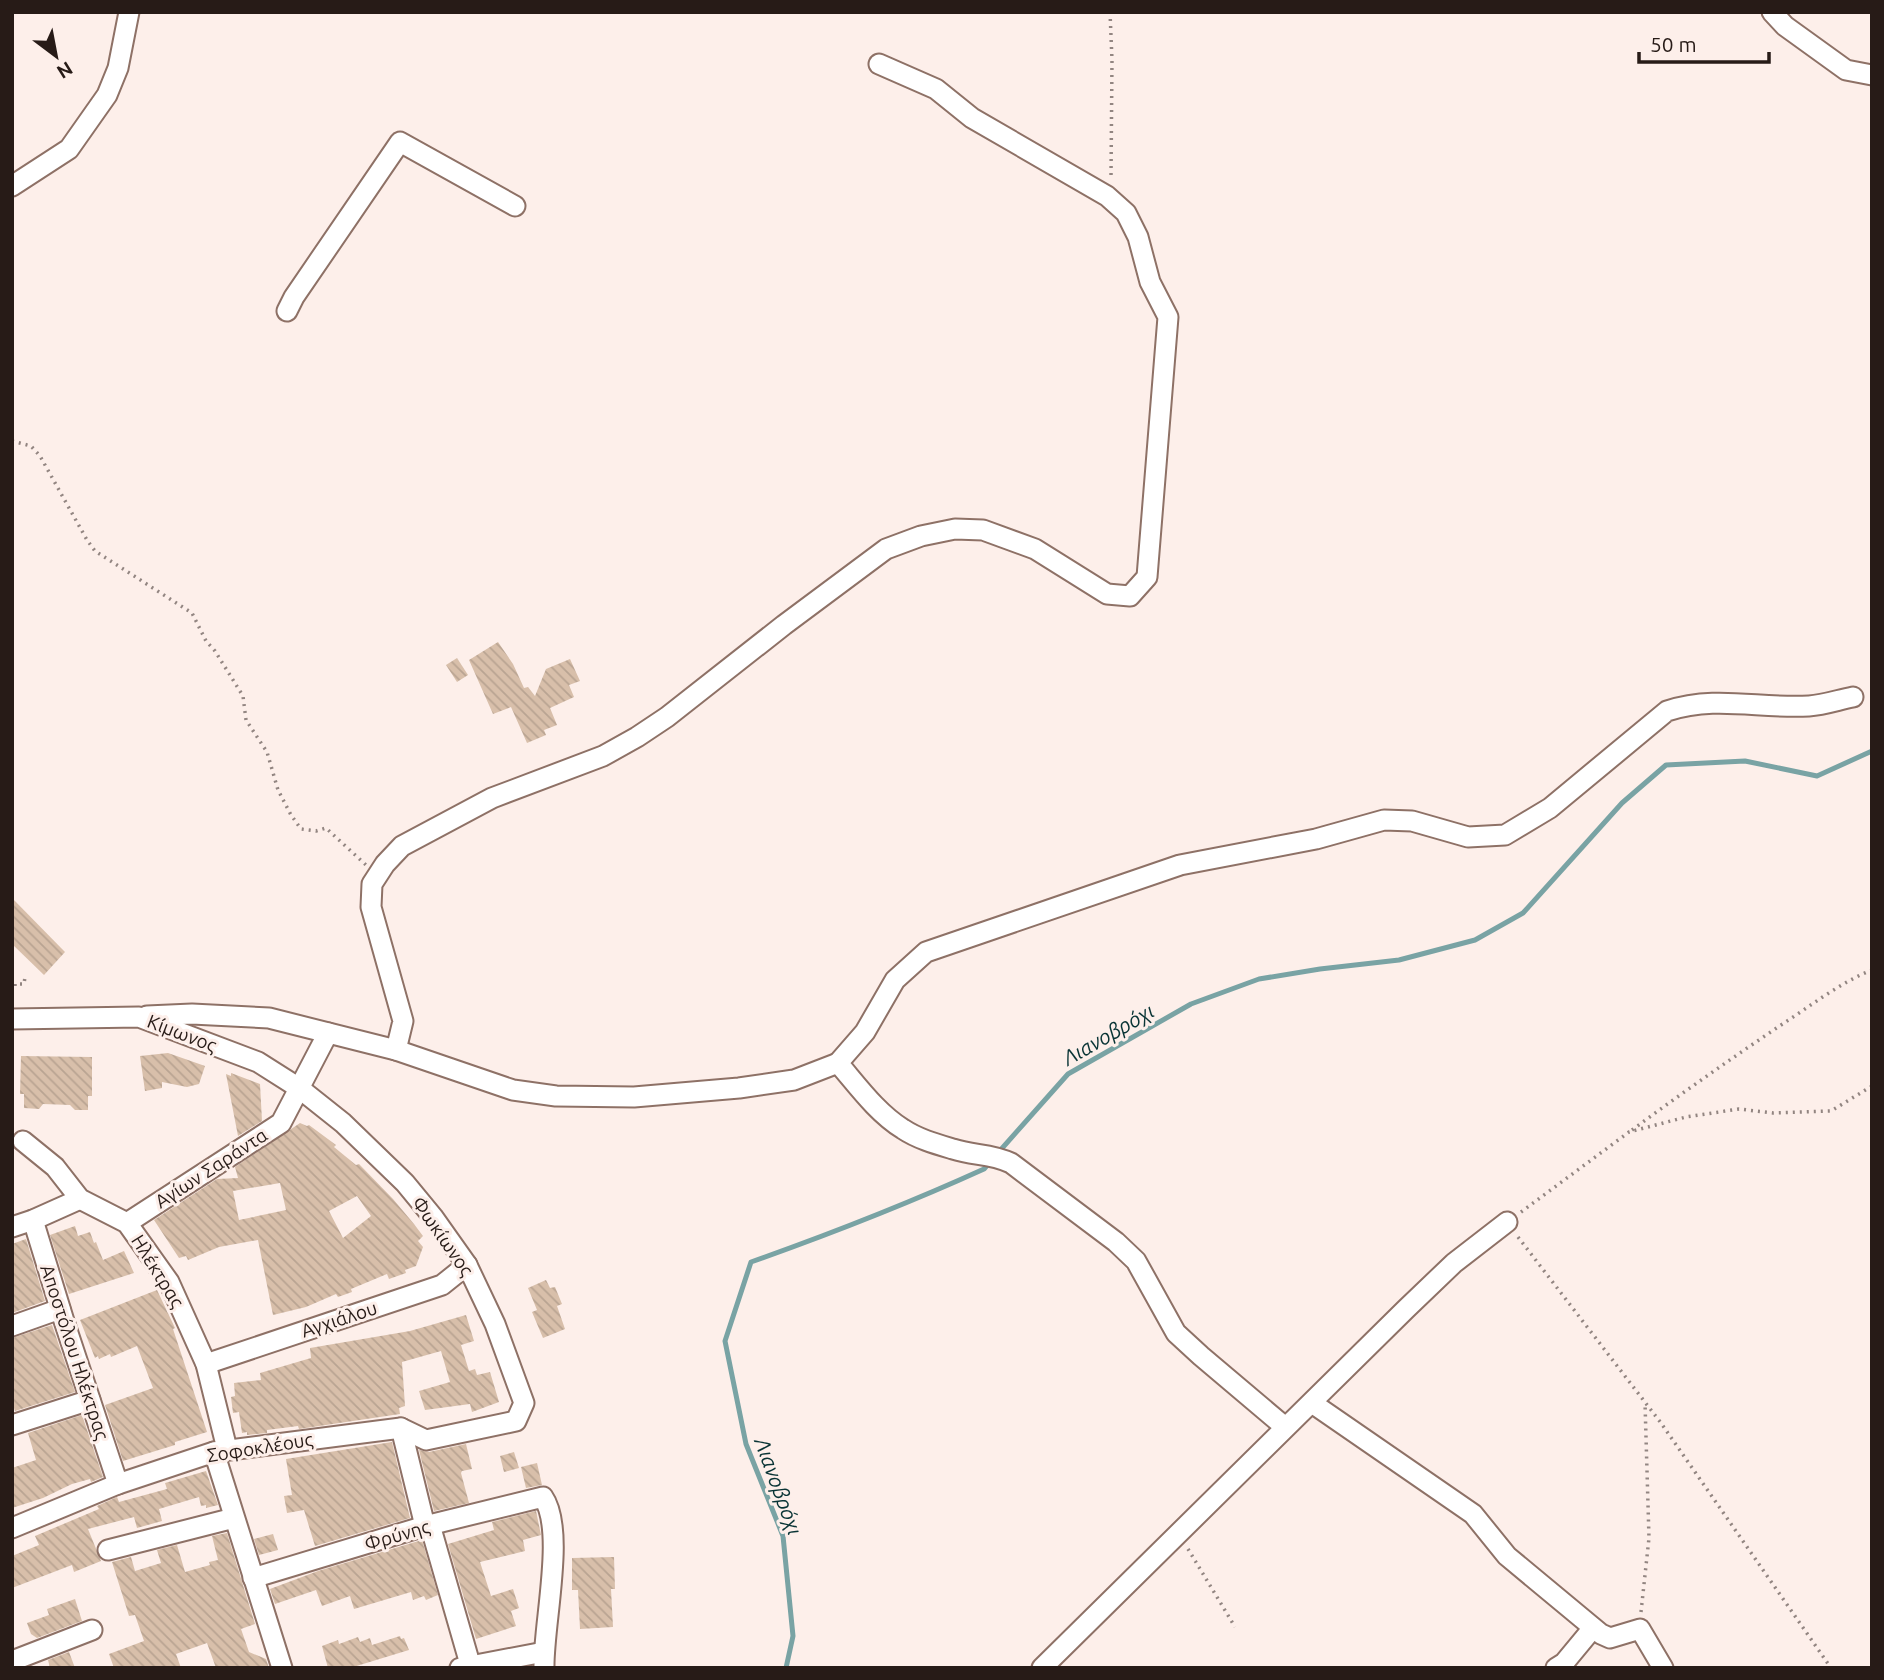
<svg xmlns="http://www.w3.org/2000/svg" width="1884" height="1680" font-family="Ubuntu,sans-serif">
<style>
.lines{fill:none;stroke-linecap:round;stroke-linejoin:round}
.stream{stroke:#79a3a4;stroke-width:5}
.building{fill:url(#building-back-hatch);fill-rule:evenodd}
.street-casing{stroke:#8e7166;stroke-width:23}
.path{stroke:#928581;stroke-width:3.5;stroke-dasharray:2 5;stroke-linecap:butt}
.street{stroke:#fff;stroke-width:19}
.labels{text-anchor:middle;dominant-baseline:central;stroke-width:6;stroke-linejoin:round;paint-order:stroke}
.street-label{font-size:19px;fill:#271b17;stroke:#fdefea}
.water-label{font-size:21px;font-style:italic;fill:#093435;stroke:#fdefea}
</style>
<defs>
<pattern id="building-back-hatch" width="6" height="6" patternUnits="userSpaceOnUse" patternTransform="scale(1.75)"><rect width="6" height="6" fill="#d8bfaa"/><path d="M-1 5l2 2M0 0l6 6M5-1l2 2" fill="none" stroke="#b9a492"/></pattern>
</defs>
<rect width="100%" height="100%" fill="#fdefea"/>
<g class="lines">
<g class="stream">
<polyline points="997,1154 1068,1074 1191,1004 1259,979 1320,969 1399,960 1475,940 1523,913 1622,803 1666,765 1745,761 1817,776 1872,751"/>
<path d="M786 1668 793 1636 783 1536 746 1444 725 1341 751 1262C830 1234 907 1204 984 1169L990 1162"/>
</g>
</g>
<g class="building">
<polygon points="498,642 513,664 524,688 528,687 535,696 546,669 570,659 580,681 569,685 574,697 550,708 557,725 544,730 546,735 527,743 511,707 493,714 469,660"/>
<polygon points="457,658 468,675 457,682 446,665"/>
<polygon points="12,898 65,952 44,975 12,944"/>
<polygon points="168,1053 205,1066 199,1084 187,1087 162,1082 162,1088 145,1091 140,1056"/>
<polygon points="21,1056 92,1057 92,1096 88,1096 88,1110 75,1110 70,1105 43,1104 39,1109 24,1108 24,1094 20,1094"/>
<polygon points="231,1073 260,1084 262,1121 238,1136 226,1074 231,1076"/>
<path d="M300 1123 307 1126 309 1125 336 1145 334 1147 356 1165 359 1164 393 1199 414 1224 423 1236 418 1241 423 1247 416 1266 405 1270 406 1273 389 1279 387 1274 351 1289 352 1292 338 1297 336 1294 306 1307 273 1315 258 1240 219 1247 188 1260 186 1256 179 1258 154 1220 217 1179 238 1178 235 1167ZM280 1183 286 1210 239 1220 233 1191ZM357 1196 371 1216 343 1238 329 1211Z"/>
<polygon points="75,1226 78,1236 90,1232 94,1243 96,1242 103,1260 124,1251 134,1273 69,1294 50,1235"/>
<polygon points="26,1239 45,1301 12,1313 12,1244"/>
<polygon points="546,1280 550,1288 555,1287 562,1304 557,1306 565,1329 543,1338 532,1312 537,1310 528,1288"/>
<polygon points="157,1290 175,1328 173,1329 207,1432 175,1442 175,1445 123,1461 105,1405 153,1388 137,1346 111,1357 110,1354 99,1359 98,1356 95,1358 80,1320"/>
<polygon points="466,1315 474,1341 461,1345 469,1371 475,1369 477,1375 490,1372 499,1402 472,1412 470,1404 425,1410 419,1391 450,1382 441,1351 402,1362 405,1406 399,1408 400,1414 299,1429 298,1426 267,1430 267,1433 247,1435 247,1432 242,1433 239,1412 233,1413 231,1397 235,1396 234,1383 261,1380 260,1373 311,1358 310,1348 410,1331"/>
<polygon points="52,1325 75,1392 15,1411 12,1402 12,1338"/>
<polygon points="82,1415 103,1477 91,1482 90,1479 72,1484 43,1498 12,1508 12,1468 36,1460 28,1433"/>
<polygon points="392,1442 410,1518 315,1546 304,1510 287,1513 284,1496 292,1495 286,1459"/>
<polygon points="466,1444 472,1469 462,1471 461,1473 469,1503 434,1511 419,1450 429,1452"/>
<polygon points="514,1452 519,1468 504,1472 500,1456"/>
<polygon points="537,1463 542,1485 526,1488 521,1467"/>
<polygon points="206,1471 218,1505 206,1508 206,1505 201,1506 199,1497 159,1509 162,1521 137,1528 134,1517 88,1529 101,1561 74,1572 72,1565 12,1588 12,1556 39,1545 35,1536 99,1509 97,1506 117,1497 119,1502 167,1489 165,1483"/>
<polygon points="536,1511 541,1535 523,1540 525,1551 480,1562 491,1596 513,1589 519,1608 511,1611 516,1626 476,1639 448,1544 494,1530 492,1522"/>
<polygon points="227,1533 255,1624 241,1629 249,1652 266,1659 269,1668 216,1668 207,1643 176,1654 181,1668 114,1668 109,1654 144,1641 135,1615 129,1616 112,1562 131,1557 135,1571 161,1563 157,1550 177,1545 185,1572 210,1565 209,1562 218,1560 212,1536"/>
<polygon points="273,1534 278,1550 259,1555 254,1539"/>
<polygon points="422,1540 438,1595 426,1600 424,1596 413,1600 411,1592 354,1609 350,1596 322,1606 316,1590 275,1604 270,1589 318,1571"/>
<polygon points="614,1557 615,1589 611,1589 613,1627 580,1629 578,1590 572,1590 572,1558"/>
<polygon points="75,1599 82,1621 37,1638 31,1634 27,1623 49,1615 47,1609"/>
<polygon points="400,1636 401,1639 404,1638 409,1650 350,1668 328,1668 322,1646 338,1640 339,1644 358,1637 360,1642 370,1638 372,1645"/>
<polygon points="69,1652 75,1668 50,1668 48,1660"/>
</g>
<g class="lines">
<defs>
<g id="street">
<polyline points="1772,12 1785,26 1846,70 1872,75"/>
<polyline points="12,186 69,149 107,95 118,68 129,12"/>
<polyline points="287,311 294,297 400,142 515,206"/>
<polyline points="147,1016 192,1014 269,1018 396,1050 513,1090 556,1096 634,1097 739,1088 794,1080 838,1063"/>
<polyline points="12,1019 139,1017 258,1062 299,1088 343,1123 405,1183 433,1217 467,1265 495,1324 524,1403 516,1421 426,1440 401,1428 214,1452 118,1484 12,1528"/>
<polyline points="396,1050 403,1021 371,907 372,884 385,864 402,846 492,798 603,756 637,737 667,717 784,625 886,549 921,536 955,529 983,530 1035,549 1107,594 1130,596 1147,577 1168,317 1150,282 1138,237 1126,213 1107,196 972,118 936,89 879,64"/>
<polyline points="23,1141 55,1167 80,1199 127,1223 169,1282 206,1364 227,1449"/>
<polyline points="33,1220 64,1321 118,1484"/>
<polyline points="127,1223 281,1123 328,1033"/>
<polyline points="12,1227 33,1220 80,1199"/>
<polyline points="12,1326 60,1309"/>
<polyline points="206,1364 442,1285 467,1265"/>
<polyline points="1312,1403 1473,1514 1507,1556 1601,1634 1610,1638 1640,1629 1663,1668"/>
<polyline points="12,1425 90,1400"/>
<path d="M1285 1427 1201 1356 1176 1333 1136 1261 1116 1242 1011 1163C990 1153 974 1156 953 1149 936 1144 918 1139 903 1129 877 1113 857 1085 838 1063L865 1032 895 980 926 952 1180 865 1316 839 1384 820 1412 821 1468 837 1505 835 1550 808 1667 711C1717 695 1758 709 1809 706 1824 705 1838 700 1853 697"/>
<polyline points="401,1428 425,1526"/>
<polyline points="214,1452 282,1668"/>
<polyline points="430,1525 470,1664"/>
<polyline points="108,1550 234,1518"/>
<path d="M253 1578 425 1526 543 1497C566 1530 543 1625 544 1668"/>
<polyline points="12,1661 92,1630"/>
<polyline points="460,1668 544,1652"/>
<polyline points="1042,1668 1406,1309 1454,1263 1507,1222"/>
<polyline points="1556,1668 1564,1663 1593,1628"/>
</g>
</defs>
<use href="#street" class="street-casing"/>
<g class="path">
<polyline points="1110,12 1112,60 1111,177"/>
<polyline points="12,441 31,446 40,456 87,540 95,551 192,613 206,641 215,651 243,696 246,720 267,752 278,790 291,815 301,829 316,831 326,828 366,865"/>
<polyline points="15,986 15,984 24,984 25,977"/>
<path d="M1632 1130C1682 1093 1732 1058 1784 1023 1812 1005 1841 982 1872 970"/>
<polyline points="1521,1212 1629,1132 1686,1117 1739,1109 1773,1113 1831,1111 1872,1086"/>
<polyline points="1518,1237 1661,1423 1831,1668"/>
<polyline points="1188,1549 1235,1627"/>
<polyline points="1641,1612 1649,1538 1645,1403"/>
</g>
<use href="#street" class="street"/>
</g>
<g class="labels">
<g class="street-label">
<text transform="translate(182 1033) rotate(21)">Κίμωνος</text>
<text transform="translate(211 1168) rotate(-33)">Αγίων Σαράντα</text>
<text transform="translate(443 1236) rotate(55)">Φωκίωνος</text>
<text transform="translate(158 1271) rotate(58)">Ηλέκτρας</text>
<text transform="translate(339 1319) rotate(-18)">Αγχιάλου</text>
<text transform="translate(75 1352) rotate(72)">Αποστόλου Ηλέκτρας</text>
<text transform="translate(260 1447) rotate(-9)">Σοφοκλέους</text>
<text transform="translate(397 1535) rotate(-16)">Φρύνης</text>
</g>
<g class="water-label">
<text transform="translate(1108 1034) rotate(-30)">Λιανοβρόχι</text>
<text transform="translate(779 1486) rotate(70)">Λιανοβρόχι</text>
</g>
</g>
<rect width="1884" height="1680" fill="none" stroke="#271b17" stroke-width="28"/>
<g transform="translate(56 56) rotate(148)" stroke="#fdefea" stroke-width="5" paint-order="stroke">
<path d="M0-5L12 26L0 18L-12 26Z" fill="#271b17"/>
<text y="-10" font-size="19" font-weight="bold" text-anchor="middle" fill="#271b17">N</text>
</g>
<path d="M1639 52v10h130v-10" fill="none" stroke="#271b17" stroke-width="3.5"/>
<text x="1650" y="52" font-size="21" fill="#271b17" stroke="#fdefea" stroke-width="5" paint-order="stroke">50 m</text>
</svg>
